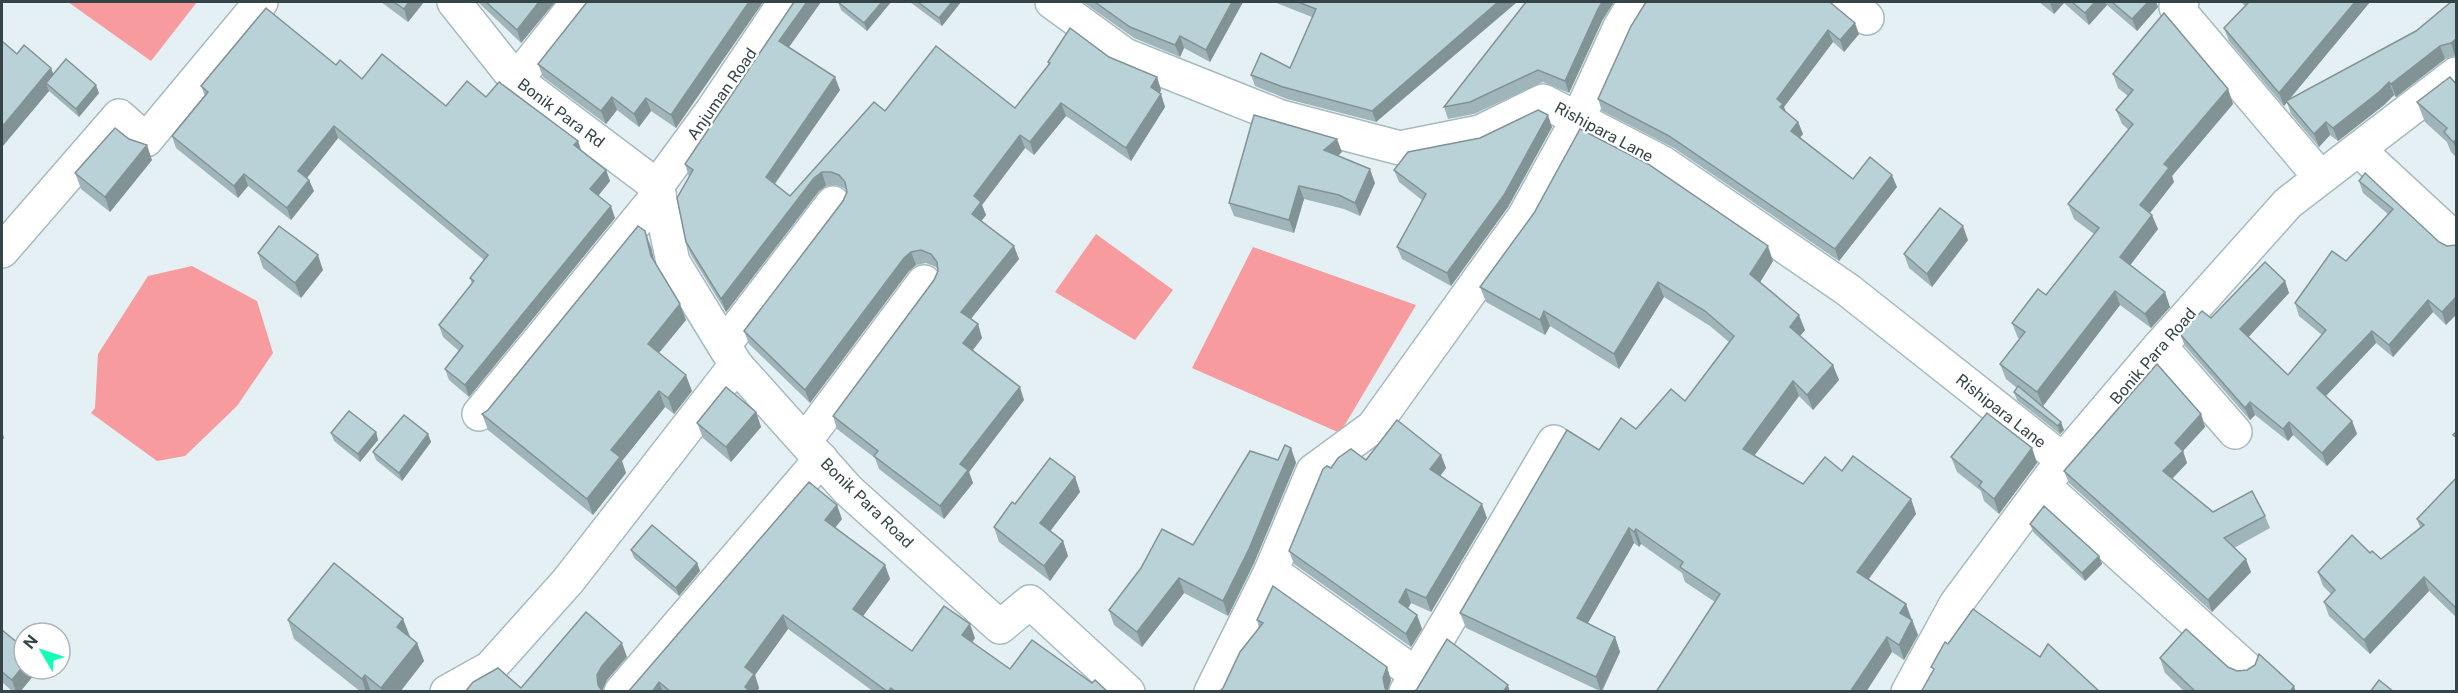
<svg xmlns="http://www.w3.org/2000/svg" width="2458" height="693" font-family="'Public Sans',sans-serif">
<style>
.water{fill:#f79b9f}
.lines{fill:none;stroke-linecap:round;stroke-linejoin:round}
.street-casing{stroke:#a6bbc0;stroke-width:36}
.street{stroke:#fff;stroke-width:33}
.wall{fill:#9fb5b9}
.shaded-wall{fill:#829396}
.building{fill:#b9d2d7;stroke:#829396;stroke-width:1.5}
.labels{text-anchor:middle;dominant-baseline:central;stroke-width:4.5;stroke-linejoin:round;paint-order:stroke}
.street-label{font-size:16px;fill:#344447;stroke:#fff}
</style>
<rect width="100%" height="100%" fill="#e5f0f4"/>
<g class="water">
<polygon points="68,2 197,2 151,61"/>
<polygon points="1096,234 1173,290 1135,340 1055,292"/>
<polygon points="1253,247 1416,305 1340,433 1192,368"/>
<polygon points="192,266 257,301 273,353 237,406 185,456 157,461 91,413 95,408 98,354 148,276"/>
</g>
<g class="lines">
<defs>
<g id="street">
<polyline points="454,2 516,80 657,186"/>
<polyline points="1052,2 1125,55 1281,117 1400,148 1480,132 1543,101 1663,163 1848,290 2063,460"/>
<polyline points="1849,2 1867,18"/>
<polyline points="2182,2 2176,7 2320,177"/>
<polyline points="516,80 578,2"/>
<polyline points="2359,150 2456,240"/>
<polyline points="657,186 673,262 736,365 848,490 1000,627 1030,602 1128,692"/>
<polyline points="657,186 712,111 785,2"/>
<polyline points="2,251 119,116 146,140 261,2"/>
<polyline points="724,345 833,203"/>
<polyline points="2160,346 2235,432"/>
<polyline points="479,414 659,194"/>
<polyline points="805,441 924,282"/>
<polyline points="2044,486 2246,668"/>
<polyline points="1417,675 1271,571 1313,471 1373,427 1524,217 1578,119 1619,29 1635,2"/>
<polyline points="447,692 490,668 568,581 736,365"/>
<polyline points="621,692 821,459"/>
<polyline points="1211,692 1271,571"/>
<polyline points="1406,692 1554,442"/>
<polyline points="1908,692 1956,604 2063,460 2160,346 2288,203 2456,74"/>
</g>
</defs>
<use href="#street" class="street-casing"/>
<use href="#street" class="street"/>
</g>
<g class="wall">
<polygon points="381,2 424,2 408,22"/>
<polygon points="478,2 555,2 521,43"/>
<polygon points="587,2 763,2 676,128 651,111 639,127 617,110 606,124 543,77 538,64"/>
<polygon points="794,2 821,2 789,47 840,90 775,184 790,196 885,111 1015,108 1049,65 1048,62 1109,57 1157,77 1161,90 1160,93 1165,107 1131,161 1066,116 1034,155 1025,148 982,205 986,215 981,221 1019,259 970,319 978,324 982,338 973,350 1024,400 969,472 973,483 944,519 879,469 875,458 837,429 833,416 934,280 938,270 936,267 926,263 916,265 909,271 810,403 749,344 744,331 843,201 847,191 844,188 836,185 826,186 819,191 726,312 691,255 686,242 689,177 685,164"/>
<polygon points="838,2 891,2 867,31 841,10"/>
<polygon points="910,2 961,2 942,26"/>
<polygon points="1083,2 1243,2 1210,62 1184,48 1180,57 1134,38"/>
<polygon points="1274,2 1517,2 1376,122 1287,99 1255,86 1251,75 1290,68 1312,17"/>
<polygon points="2039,2 2156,2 2158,7 2137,31 2107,5 2089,25 2064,3 2054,14"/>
<polygon points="2241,2 2370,2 2289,99 2416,31 2457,2 2457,55 2445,59 2396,97 2394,95 2384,105 2338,141 2330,135 2319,147 2291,114 2287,102 2284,106 2229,41 2224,28 2245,6"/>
<polygon points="1832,4 1859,34 1844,52 1833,42 1784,107 1786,112 1798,122 1803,134 1800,137 1853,179 1897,187 1839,261 1674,148 1602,111 1598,99"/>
<polygon points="1602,21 1569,93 1543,82 1474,114 1448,119 1444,107"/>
<polygon points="2,41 17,54 51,68 54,75 99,93 79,117 49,91 2,147"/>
<polygon points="336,65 362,79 446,106 486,97 578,141 581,150 606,170 610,181 598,196 615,218 469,397 449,380 445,369 459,351 443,337 439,325 472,284 470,278 484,260 338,138 307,178 309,180 314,191 291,220 248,186 238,198 176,148 172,136 205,96 201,86"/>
<polygon points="2113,74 2228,89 2233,104 2172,176 2174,182 2150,213 2158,229 2130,265 2170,307 2151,328 2120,305 2043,406 2064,430 2060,434 2017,400 2014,392 2017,388 2006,379 2000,364 2020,339 2018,338 2012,323 2046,295 2094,234 2074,219 2068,204 2129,130 2122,124 2116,110 2128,96 2118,88"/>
<polygon points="2457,85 2457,158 2451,152 2447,142 2425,122 2417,102"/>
<polygon points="1552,127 1508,207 1451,286 1402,259 1397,247 1422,200 1399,182 1394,170"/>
<polygon points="1342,152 1338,156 1375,183 1360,216 1344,209 1304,199 1294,233 1234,216 1229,203"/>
<polygon points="152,160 110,212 81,189 75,173"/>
<polygon points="2359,181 2439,242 2446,325 2433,312 2393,357 2376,343 2326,396 2352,421 2357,434 2327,466 2293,435 2288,441 2255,415 2250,420 2185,346 2180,334 2285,281 2289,293 2248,337 2288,375 2322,335 2299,316 2295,303 2346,261 2388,214 2363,193"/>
<polygon points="1968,240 1932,287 1909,268 1904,254"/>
<polygon points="651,247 654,261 686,320 659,353 692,391 674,414 665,407 622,461 626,473 593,515 488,430 482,414 488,410"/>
<polygon points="258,253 323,270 301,298 263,268"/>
<polygon points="1773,261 1760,282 1805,330 1800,336 1839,380 1813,410 1799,396 1754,456 1803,484 1842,471 1911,499 1916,514 1868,579 1906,604 1918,635 1904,660 1892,652 1715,602 1685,582 1682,573 1641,544 1639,547 1634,543 1588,623 1615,637 1620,652 1602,692 1466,628 1460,613 1599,450 1685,401 1729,342 1710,326 1664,297 1619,369 1550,326 1545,335 1486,302 1480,287"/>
<polygon points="756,412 761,427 731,462 703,438 697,423"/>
<polygon points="2201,414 2205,427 2183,451 2187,463 2172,479 2213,512 2265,516 2270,528 2234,548 2251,572 2212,612 2069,483 2064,471"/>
<polygon points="376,432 378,440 360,462 334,441 331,433"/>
<polygon points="428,434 431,442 402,481 376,460 373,452"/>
<polygon points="1291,448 1296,463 1254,563 1228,616 1184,593 1142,647 1114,625 1109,610 1193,545 1278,460"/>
<polygon points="2032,448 2037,463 1999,514 1984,501 1981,491 1957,472 1951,457"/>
<polygon points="1441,455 1446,468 1440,476 1487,518 1431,612 1411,603 1408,608 1417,615 1422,629 1411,647 1294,564 1289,551 1331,468 1366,460"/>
<polygon points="1075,477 1080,492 1050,531 1063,541 1068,556 1050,581 999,542 994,527 1015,504"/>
<polygon points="2457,477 2457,618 2429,591 2370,654 2329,616 2324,602 2331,594 2323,586 2318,572 2370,553 2381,559 2420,527 2417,519"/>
<polygon points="842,519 835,528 885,565 890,579 863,616 912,651 975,638 972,643 1010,669 1092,683 1108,692 874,692 788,629 755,675 759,688 757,692 628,692"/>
<polygon points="2030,524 2099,556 2102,564 2085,581 2033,532"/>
<polygon points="631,550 697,563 700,571 679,596 634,558"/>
<polygon points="403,619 410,636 417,643 424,661 400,692 361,692 294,639 288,620"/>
<polygon points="1257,620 1391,680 1388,691 1223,688 1259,628"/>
<polygon points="2,630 38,670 20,692 13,692 2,682"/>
<polygon points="2160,658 2228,667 2237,671 2296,692 2185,692 2165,673"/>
</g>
<g class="shaded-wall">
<polygon points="409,2 424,2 408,22 404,9"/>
<polygon points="539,2 555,2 521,43 517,30"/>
<polygon points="749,2 763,2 676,128 671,115"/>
<polygon points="807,2 821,2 784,54 779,41"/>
<polygon points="882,2 891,2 867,31 864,23"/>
<polygon points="952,2 961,2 942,26 939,18"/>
<polygon points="1232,2 1243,2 1210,62 1206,50"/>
<polygon points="1498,2 1517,2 1376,122 1372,111"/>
<polygon points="1602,2 1614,2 1602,21 1569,93 1565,81 1598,9"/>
<polygon points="2050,2 2063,2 2064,3 2054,14"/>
<polygon points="2095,2 2105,2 2107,5 2089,25 2085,13"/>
<polygon points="2148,2 2156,2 2158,7 2137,31 2132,19"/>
<polygon points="2355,2 2370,2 2284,106 2279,93"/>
<polygon points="1855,23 1859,34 1844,52 1840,40"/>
<polygon points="1828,30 1833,42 1784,107 1787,116 1785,119 1777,99"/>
<polygon points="1180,36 1184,48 1180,57 1175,45"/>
<polygon points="2457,38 2457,55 2455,56 2451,43"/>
<polygon points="2440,46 2445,59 2396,97 2391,84"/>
<polygon points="51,68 56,83 46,83 49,91 2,147 2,127"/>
<polygon points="835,77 840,90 770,190 766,177"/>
<polygon points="1157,77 1161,90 1156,100 1151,87"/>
<polygon points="2389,82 2394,95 2384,105 2338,141 2333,128"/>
<polygon points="96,85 99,93 79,117 76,109"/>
<polygon points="2228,89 2233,104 2172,176 2174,182 2145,219 2140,205 2164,164"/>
<polygon points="1161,94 1165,107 1131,161 1126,148"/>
<polygon points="612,97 617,110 606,124 601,111"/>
<polygon points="646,98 651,111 639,127 634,114"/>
<polygon points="1061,103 1066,116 1034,155 1030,142"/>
<polygon points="1548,115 1552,127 1508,207 1451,286 1447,273"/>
<polygon points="1798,122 1803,134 1796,143 1791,131"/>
<polygon points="2326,122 2330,135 2319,147 2314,134"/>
<polygon points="334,126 338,138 303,183 298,171"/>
<polygon points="1020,135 1025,148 982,205 986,215 977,227 972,214 974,196"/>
<polygon points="1337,139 1342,152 1329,163 1324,150"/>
<polygon points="2457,139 2457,151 2453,142"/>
<polygon points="578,141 582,153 574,145"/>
<polygon points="147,145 152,160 110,212 105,197"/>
<polygon points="1370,169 1375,183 1360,216 1355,203"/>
<polygon points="606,170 610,181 594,201 590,189"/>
<polygon points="822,172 826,186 819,191 726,312 721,299 814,178"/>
<polygon points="244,174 248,186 238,198 234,186"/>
<polygon points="1892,175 1897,187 1839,261 1835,249"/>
<polygon points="309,180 314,191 291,220 287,208"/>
<polygon points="1299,186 1304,199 1294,233 1289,220"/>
<polygon points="611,206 615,218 469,397 465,385"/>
<polygon points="2152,215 2158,229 2125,272 2120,257"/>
<polygon points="1963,226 1968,240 1932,287 1927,274"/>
<polygon points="645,231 651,247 657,272 651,256"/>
<polygon points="1014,246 1019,259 966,325 961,312"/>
<polygon points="1768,246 1773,261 1756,289 1750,274"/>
<polygon points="911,252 916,265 909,271 810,403 805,390 904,258"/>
<polygon points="318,255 323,270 301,298 295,283"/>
<polygon points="2285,281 2289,293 2244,342 2240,329"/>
<polygon points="1658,282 1664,297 1619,369 1614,354"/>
<polygon points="2115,291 2120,305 2043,406 2037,392"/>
<polygon points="2165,292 2170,307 2151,328 2145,314"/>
<polygon points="2457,296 2457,314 2446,325 2442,312"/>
<polygon points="2428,300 2433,312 2393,357 2389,345"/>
<polygon points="680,304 686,320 653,360 648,344"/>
<polygon points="1544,311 1550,326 1545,335 1540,320"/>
<polygon points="1799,315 1805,330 1795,342 1790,327"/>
<polygon points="978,324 982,338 968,356 963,343"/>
<polygon points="2372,331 2376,343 2322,400 2317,388"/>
<polygon points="1833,365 1839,380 1813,410 1807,395"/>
<polygon points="686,375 692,391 674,414 668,398"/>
<polygon points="1793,381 1799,396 1748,464 1743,449"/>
<polygon points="1020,387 1024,400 969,472 973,483 944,519 940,506 960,464"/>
<polygon points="659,391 665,407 622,461 626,473 593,515 587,499 611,450"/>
<polygon points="2250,402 2255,415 2250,420 2245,408"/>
<polygon points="756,412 761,427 731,462 726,447"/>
<polygon points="2201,414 2205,427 2183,451 2187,463 2167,484 2163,471 2175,443"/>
<polygon points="2352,421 2357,434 2327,466 2322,453"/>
<polygon points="2061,422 2064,430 2060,434 2058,426"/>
<polygon points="2289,422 2293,435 2288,441 2283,429"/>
<polygon points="2,430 4,438 2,441"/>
<polygon points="376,432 378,440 360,462 358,454"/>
<polygon points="428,434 431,442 402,481 399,473"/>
<polygon points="1291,448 1296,463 1254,563 1228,616 1223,601"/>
<polygon points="2032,448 2037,463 1999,514 1994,499"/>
<polygon points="1441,455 1446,468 1435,483 1430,469"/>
<polygon points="1075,477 1080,492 1045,538 1040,523"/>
<polygon points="1911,499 1916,514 1863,587 1857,572"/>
<polygon points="1482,504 1487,518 1431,612 1426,598"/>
<polygon points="837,505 842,519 830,534 825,520"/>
<polygon points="1629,528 1634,543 1582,633 1577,618"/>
<polygon points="1636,529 1641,544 1639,547 1634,532"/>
<polygon points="1063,541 1068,556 1050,581 1044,566"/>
<polygon points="2099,556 2102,564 2085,581 2082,573"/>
<polygon points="2246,559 2251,572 2212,612 2208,600"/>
<polygon points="697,563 700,571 679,596 676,588"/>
<polygon points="885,565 890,579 858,623 853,609"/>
<polygon points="2424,577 2429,591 2370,654 2364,640"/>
<polygon points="1179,578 1184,593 1142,647 1137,632"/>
<polygon points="1406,589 1411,603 1404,615 1399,602"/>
<polygon points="1906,604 1911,619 1900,613"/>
<polygon points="783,615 788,629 755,675 759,688 757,692 746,692 745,687 745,667"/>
<polygon points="1417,615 1422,629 1411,647 1406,634"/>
<polygon points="403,619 410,638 397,627"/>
<polygon points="1912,620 1918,635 1904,660 1899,645"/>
<polygon points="970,624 975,638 967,649 962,635"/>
<polygon points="1615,637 1620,652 1601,692 1596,677"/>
<polygon points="1887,637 1892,652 1866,692 1850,692"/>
<polygon points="417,643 424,661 400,692 382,692 381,688"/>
<polygon points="622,643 627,657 607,680 603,689 603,692 598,685 597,675 602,666"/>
<polygon points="24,665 24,669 38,669 38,670 20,692 16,692 12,680"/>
<polygon points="1387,667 1391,680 1387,692 1386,692 1383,678"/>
<polygon points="365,675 371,692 366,692 362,679"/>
<polygon points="659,682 663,692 652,692"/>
<polygon points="1508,685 1510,692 1503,692"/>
<polygon points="2294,686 2296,692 2290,692"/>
</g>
<g class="building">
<polygon points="394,2 409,2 404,9"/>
<polygon points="486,2 539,2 517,30"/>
<polygon points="587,2 749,2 671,115 646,98 634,114 612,97 601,111 538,64"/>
<polygon points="794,2 807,2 779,41 835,77 766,177 790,196 874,102 885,111 936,46 1015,108 1050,63 1048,62 1070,28 1109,57 1157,77 1151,87 1161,94 1126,148 1061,103 1030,142 1020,135 974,196 981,202 972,214 1014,246 961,312 978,324 963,343 1020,387 960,464 968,470 940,506 874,456 878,451 833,416 934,280 938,271 937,262 931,254 921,250 911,252 904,258 805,390 744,331 843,201 847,192 845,182 839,175 831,172 822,172 814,178 721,299 686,242 677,198 693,170 685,164"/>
<polygon points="838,2 882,2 864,23"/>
<polygon points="918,2 952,2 939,18"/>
<polygon points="1095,2 1232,2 1206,50 1180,36 1175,45 1130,27"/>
<polygon points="1298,2 1498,2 1372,111 1283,87 1251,75 1261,53 1290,68 1316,9"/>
<polygon points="1526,2 1602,2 1598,9 1565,81 1538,70 1470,102 1444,107"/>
<polygon points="1646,2 1830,2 1832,4 1855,23 1840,40 1828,30 1777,99 1783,104 1780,107 1798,122 1791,131 1853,179 1870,157 1892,175 1835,249 1669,136 1598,99 1631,26"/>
<polygon points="2072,2 2095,2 2085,13"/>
<polygon points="2112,2 2148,2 2132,19"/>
<polygon points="2249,2 2355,2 2279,93 2224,28"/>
<polygon points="2451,2 2457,2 2457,38 2451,43 2440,46 2391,84 2389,82 2379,92 2333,128 2326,122 2314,134 2286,101 2416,31"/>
<polygon points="266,8 336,65 340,60 362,79 382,54 446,106 467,81 486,97 499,82 578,141 574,145 606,170 590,189 611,206 465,385 445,369 463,346 439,325 474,281 470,278 488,255 334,126 298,171 309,180 287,208 244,174 234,186 172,136 208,92 201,86"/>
<polygon points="2164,13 2228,89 2164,164 2169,168 2140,205 2152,215 2120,257 2165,292 2145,314 2115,291 2037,392 2000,364 2025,332 2012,323 2038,289 2046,295 2099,228 2068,204 2133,124 2116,110 2133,90 2113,74"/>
<polygon points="2,41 17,54 24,45 51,68 2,127"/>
<polygon points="66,59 96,85 76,109 46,83"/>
<polygon points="2450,77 2457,85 2457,139 2453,142 2444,132 2447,128 2417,102"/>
<polygon points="1538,110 1548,115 1504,195 1447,273 1397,247 1426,194 1394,170 1408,152 1480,138"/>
<polygon points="1254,115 1337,139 1324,150 1370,169 1355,203 1339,195 1299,186 1289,220 1229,203"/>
<polygon points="115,128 129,139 147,145 105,197 75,173"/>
<polygon points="1580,129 1648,164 1768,246 1750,274 1799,315 1790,327 1833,365 1807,395 1793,381 1743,449 1803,484 1825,457 1842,471 1853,456 1911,499 1857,572 1906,604 1900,613 1912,620 1899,645 1887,637 1850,692 1656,692 1720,594 1680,567 1683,562 1636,529 1634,532 1629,528 1577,618 1615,637 1596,677 1460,613 1567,430 1599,450 1621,418 1636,429 1671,389 1685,401 1734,336 1705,311 1658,282 1614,354 1544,311 1540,320 1480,287 1534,213"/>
<polygon points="2365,173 2439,242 2447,246 2457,245 2457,296 2442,312 2428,300 2389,345 2372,331 2317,388 2352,421 2322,453 2289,422 2283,429 2250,402 2245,408 2180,334 2202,311 2211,318 2265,262 2285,281 2240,329 2288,375 2326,330 2295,303 2332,251 2346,261 2393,209 2359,181"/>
<polygon points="1940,208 1963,226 1927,274 1904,254"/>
<polygon points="279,226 318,255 295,283 258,253"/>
<polygon points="638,226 645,231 651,256 680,304 648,344 686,375 668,398 659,391 611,450 620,457 587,499 482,414 488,410"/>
<polygon points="2157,364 2201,414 2175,443 2183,451 2163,471 2213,512 2252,491 2265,516 2224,538 2246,559 2208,600 2064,471"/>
<polygon points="2018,386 2061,422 2058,426 2014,392"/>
<polygon points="726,387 756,412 726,447 697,423"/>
<polygon points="349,411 376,432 358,454 331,433"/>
<polygon points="1987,413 2032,448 1994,499 1979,486 1982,482 1951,457"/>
<polygon points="404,415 428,434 399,473 373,452"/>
<polygon points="1397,420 1441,455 1430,469 1482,504 1426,598 1406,589 1399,602 1417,615 1406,634 1289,551 1323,469 1327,466 1331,468 1338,458 1351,449 1366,460"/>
<polygon points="2457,431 2457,438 2453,435"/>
<polygon points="1285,445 1291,448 1249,549 1223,601 1179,578 1137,632 1109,610 1141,568 1162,529 1193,545 1250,451 1278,460"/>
<polygon points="1050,458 1075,477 1040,523 1063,541 1044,566 994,527 1012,502 1015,504"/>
<polygon points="2457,477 2457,609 2424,577 2364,640 2324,602 2335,590 2318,572 2352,535 2370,553 2372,551 2381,559 2424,525 2417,519"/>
<polygon points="809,482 837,505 825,520 885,565 853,609 912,651 944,606 970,624 962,635 1010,669 1032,640 1092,683 1095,680 1108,692 896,692 891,688 888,692 783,615 745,667 754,674 745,687 751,692 671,692 659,682 652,692 628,692"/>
<polygon points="2044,506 2099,556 2082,573 2030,524"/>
<polygon points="652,525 697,563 676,588 631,550"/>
<polygon points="334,563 403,619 397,627 417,643 381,688 365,675 362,679 288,620"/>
<polygon points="1273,586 1387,667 1383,678 1385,688 1388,692 1219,692 1223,688 1240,652 1263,623 1257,620"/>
<polygon points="1973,609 2040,657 2048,644 2100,692 1921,692 1934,669 1931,667 1945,642 1948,644"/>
<polygon points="586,612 622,643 602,666 597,675 598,685 603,692 465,692 473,682 498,668 521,688"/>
<polygon points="2186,629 2228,667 2237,671 2247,670 2255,665 2259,654 2294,686 2290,692 2196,692 2160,658"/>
<polygon points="2,630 24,648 24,665 12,680 2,672"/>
<polygon points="1447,639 1508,685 1503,692 1414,692 1417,689"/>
<polygon points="2379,680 2394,692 2370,692"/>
</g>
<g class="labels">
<g class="street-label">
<text transform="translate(722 94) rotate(-55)">Anjuman Road</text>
<text transform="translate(561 113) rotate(37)">Bonik Para Rd</text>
<text transform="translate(1604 132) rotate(28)">Rishipara Lane</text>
<text transform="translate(2153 356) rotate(-49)">Bonik Para Road</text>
<text transform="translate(2001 411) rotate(38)">Rishipara Lane</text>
<text transform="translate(867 503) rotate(44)">Bonik Para Road</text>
</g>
</g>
<rect width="2458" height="693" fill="none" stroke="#344447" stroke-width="6"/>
<g transform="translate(42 651) rotate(309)"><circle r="28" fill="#ffffff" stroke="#aeb4b5" stroke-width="1.5"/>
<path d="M0-4.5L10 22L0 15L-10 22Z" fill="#11ffb7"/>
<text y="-9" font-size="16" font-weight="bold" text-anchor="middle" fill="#344447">N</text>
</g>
</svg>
